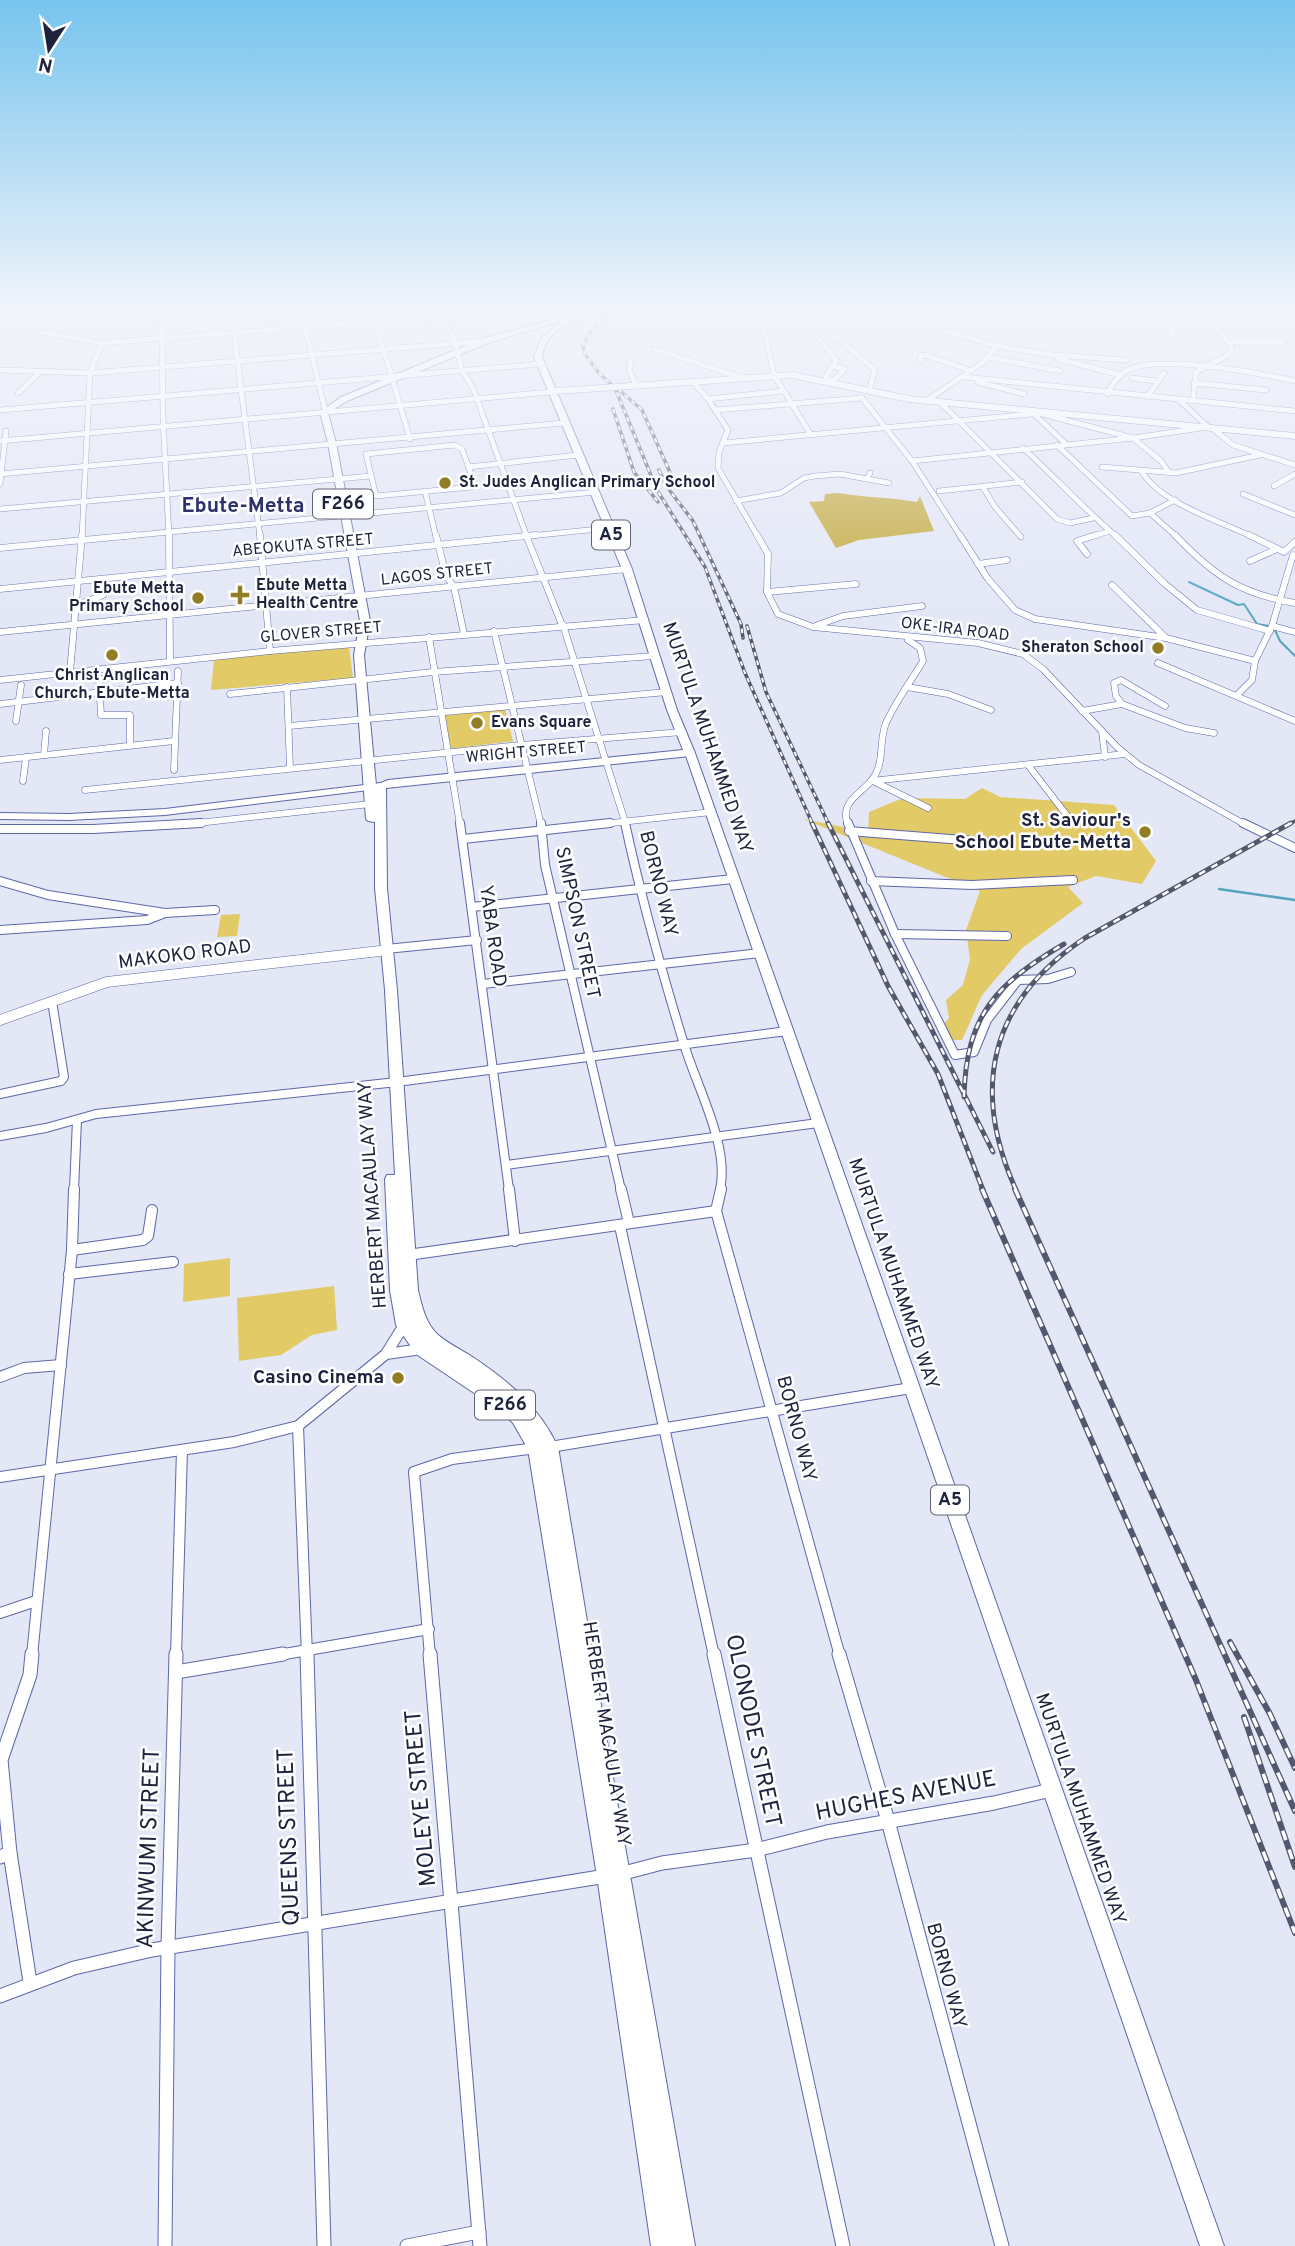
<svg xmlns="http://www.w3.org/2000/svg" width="1295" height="2246" font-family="Overpass,sans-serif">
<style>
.green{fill:#e2ca67}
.forest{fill:#c2a735}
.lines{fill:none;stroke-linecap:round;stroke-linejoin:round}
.stream-far1{stroke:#56a4be;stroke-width:2}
.stream{stroke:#56a4be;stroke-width:2.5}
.minor-far4-casing{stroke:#5d67a8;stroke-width:6}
.minor-far3-casing{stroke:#5d67a8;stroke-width:7}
.minor-far2-casing{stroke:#5d67a8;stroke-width:10}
.minor-far1-casing{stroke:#5d67a8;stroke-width:12}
.minor-casing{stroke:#5d67a8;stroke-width:15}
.tertiary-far1-casing{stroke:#5d67a8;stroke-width:7}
.tertiary-casing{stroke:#5d67a8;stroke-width:11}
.primary-casing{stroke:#5d67a8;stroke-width:2}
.trunk-casing{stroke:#5d67a8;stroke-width:2}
.minor-far4{stroke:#fff;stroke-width:5}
.minor-far3{stroke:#fff;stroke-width:6}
.minor-far2{stroke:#fff;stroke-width:8}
.minor-far1{stroke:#fff;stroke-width:10}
.minor{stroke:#fff;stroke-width:13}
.tertiary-far1{stroke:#fff;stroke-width:6}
.tertiary{stroke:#fff;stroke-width:10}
.primary{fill:#fff;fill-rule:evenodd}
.trunk{fill:#fff;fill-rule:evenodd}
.rail-far2-casing{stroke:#53586f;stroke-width:3.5}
.rail-far1-casing{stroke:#53586f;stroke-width:5}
.rail-casing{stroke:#53586f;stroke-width:6}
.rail-far2{stroke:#fff;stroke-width:2;stroke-dasharray:4.5;stroke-linecap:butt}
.rail-far1{stroke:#fff;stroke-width:2.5;stroke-dasharray:7;stroke-linecap:butt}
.rail{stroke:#fff;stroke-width:3.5;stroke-dasharray:10;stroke-linecap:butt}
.tertiary-bridge-casing{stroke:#5d67a8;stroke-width:7;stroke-linecap:butt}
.tertiary-bridge{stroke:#fff;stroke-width:6}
.poi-dot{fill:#927d24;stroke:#fff;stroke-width:2.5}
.labels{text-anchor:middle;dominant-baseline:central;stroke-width:5;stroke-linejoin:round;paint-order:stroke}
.far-poi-label{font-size:16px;font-weight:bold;fill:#1d223d;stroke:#fff;text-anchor:start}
.far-street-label{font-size:16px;fill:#1d223d;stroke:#fff}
.shield{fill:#fff;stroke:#616477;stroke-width:2}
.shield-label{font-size:18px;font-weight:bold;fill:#1d223d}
.street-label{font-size:19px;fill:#1d223d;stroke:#fff}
.poi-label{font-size:19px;font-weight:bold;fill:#1d223d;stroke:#fff;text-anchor:end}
.far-district-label{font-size:21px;font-weight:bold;fill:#2c326d;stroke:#fff}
.near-street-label{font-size:23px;fill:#1d223d;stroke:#fff}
</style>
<rect width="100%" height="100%" fill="#e3e7f6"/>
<g class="green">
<polygon points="349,646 353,678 211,690 214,659"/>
<polygon points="505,709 513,741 449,749 444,731 445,714"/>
<polygon points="982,788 1000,797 1114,805 1156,861 1142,884 1096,876 1068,887 1083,903 1021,949 982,995 962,1040 951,1040 937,1031 949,1018 946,1000 963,985 970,959 966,930 980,891 803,819 868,832 869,812 903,798 965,799"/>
<polygon points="240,914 237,936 217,937 221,915"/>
<polygon points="230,1258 230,1296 183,1302 184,1264"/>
<polygon points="334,1286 337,1330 312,1335 281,1355 239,1361 237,1298"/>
</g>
<path class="forest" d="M839 493C866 498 890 497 917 502L920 496 934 531 859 540 836 548 809 502 824 501 825 494Z"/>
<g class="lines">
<g class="stream-far1">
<polyline points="1189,582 1238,605 1244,604 1257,624 1269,626"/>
<polyline points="1275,630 1280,641 1295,656"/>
</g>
<polyline class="stream" points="1219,889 1295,900"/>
<defs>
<g id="minor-far4">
<polyline points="231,310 260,537"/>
<polyline points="301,310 325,410"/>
<polyline points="372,310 410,439"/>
<polyline points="440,310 455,342 462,371 473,388 527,537"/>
<polyline points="760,310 774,375 811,435"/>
<polyline points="1126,310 1134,315 1205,314"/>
<polyline points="1289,310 1295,312"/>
<polyline points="968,312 975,315 936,328 997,346 1053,355 1127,360"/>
<polyline points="1132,315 1148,331"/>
<polyline points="1164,315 1175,338"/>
<polyline points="162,321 163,418 169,537"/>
<polyline points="162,330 200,314 227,310"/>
<polyline points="40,332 102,343 513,311 534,312 561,319"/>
<polyline points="834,335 875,370 869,391"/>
<polyline points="820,340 836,360 826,377 834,381"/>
<polyline points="1228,342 1284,342"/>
<polyline points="654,349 743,378"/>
<polyline points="988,357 1060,371"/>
<polyline points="1058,359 1121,375"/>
<polyline points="920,361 921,355 928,356 972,371"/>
<polyline points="631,362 629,369 636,386"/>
<polyline points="832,366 845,369 832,382"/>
<polyline points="0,370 90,373 485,341"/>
<polyline points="964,377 1295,411"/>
<polyline points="1132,378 1157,381"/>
<polyline points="978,379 978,382 1024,394"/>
<polyline points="693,382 708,399 728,430 719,452 718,468 758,537"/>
<polyline points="1194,383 1266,390"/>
<polyline points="18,393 40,372"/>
<path d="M1107 394C1112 384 1118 375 1128 370 1161 354 1258 373 1295 381"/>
<polyline points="1147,397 1164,373"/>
<polyline points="862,398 912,461 961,537"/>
<polyline points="708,399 782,391"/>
<polyline points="926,401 982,363 997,346"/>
<polyline points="1193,401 1196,372 1228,355 1232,349 1219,329 1200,310"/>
<polyline points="940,402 1057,519 1070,523 1093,518"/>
<polyline points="0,410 539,364"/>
<polyline points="715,410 862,398"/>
<polyline points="1039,413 1133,438 1161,461 1169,473"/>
<polyline points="1034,414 1066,444"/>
<polyline points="1212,428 1233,445 1295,465"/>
<polyline points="0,441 551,392"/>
<polyline points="723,443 1042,413"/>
<polygon points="455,445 462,449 474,482 472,487 376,496 366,454"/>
<polyline points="1057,445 1132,516 1150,513 1175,500"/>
<path d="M1023 448C1055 477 1084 509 1117 537"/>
<polyline points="912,461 1133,438 1208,427 1179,400"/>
<polyline points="468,467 578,455"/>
<polyline points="1102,467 1176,473 1260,455"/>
<path d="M1142 472C1161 503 1219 521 1253 537"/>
<polyline points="0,474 564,423"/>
<polyline points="867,479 889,483"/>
<polyline points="0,484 6,431"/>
<polyline points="1274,486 1295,474"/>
<polyline points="983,487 995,507 1021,537"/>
<polyline points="425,491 436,537"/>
<polyline points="939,491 1022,482"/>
<polyline points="1243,494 1295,515"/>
<polyline points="736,501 781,493 804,478 815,476 840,474 867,479 870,473"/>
<polyline points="0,509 371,476"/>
<polyline points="1150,513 1177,537"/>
<polyline points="82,537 90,373 102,343"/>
<polyline points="116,537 596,492"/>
<polyline points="519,537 609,528"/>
<polyline points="1090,537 1110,531"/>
</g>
<g id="minor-far3">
<polyline points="169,535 170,661"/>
<polyline points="260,535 270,651"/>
<polyline points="436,535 446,576 454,587 464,634"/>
<polyline points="526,535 562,625"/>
<polyline points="757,535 768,554 767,592 778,614 813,627 978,643 1023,654 1043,669 1117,747 1139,765 1246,825"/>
<polyline points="960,535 988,579 1015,610 1035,619 1166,638 1255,661"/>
<polyline points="1115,535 1165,584 1197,610 1270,631"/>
<path d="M1175 535C1213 575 1240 594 1295 603"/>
<polyline points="1249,535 1284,552"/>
<polyline points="0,548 135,535"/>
<polyline points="1285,551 1295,542"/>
<polyline points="1087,554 1077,541 1096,535"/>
<polyline points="1250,561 1275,550"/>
<polyline points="978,564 1007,560"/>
<polyline points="1112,585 1166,638"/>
<polyline points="0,589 536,535"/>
<polyline points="767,592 856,584"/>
<polyline points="75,606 103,595"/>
<polyline points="563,625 626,825"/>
<polyline points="815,626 843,616 922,606"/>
<polyline points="1272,626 1295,632"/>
<polyline points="494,631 541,825"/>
<polyline points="0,632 627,569"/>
<polyline points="429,637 460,825"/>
<polyline points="1255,661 1272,626 1293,555"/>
<polyline points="1158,663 1295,721"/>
<polyline points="70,672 82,535"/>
<polyline points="99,678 101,715 130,715 130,745"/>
<polyline points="0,680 270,651 645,620"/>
<polyline points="287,687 290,768"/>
<polyline points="907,687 948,694 991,710"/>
<polyline points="230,694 433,672 654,656"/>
<polyline points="1237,695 1252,680 1255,661"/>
<polyline points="0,704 178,683"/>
<polyline points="1165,706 1121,680 1114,683 1116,696 1122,704 1185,728 1214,733"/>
<polyline points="1082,711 1122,704"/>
<polyline points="16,721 21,685"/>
<polyline points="289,726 667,692"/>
<polyline points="1102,731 1105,757"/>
<polyline points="44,755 46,731"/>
<polyline points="0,760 174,741"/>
<polyline points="1028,765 1072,822"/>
<polyline points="174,770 178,671"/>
<polyline points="23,781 26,757"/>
<polyline points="871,781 1125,754"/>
<polyline points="873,781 928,808"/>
<polyline points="85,790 521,745 682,732"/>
<polyline points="180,825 370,804"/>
<polyline points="594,825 711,812"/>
<path d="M848 825C839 803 859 795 871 781 886 763 878 742 886 723 896 701 911 681 923 661L920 648 908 640"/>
</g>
<g id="minor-far2">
<polyline points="460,823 509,1190"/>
<polyline points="541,823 545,865 621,1190"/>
<path d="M625 823C641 897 661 969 683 1041 696 1086 730 1145 720 1190"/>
<polyline points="848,823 895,934 955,1055 974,1052 987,1020 1018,980 1048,979 1071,972"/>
<polyline points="1243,823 1295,848"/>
<polyline points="0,829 93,829 201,823"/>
<polyline points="849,831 988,842"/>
<polyline points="463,839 610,823"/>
<polyline points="0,881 48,895 165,913 215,910"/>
<polyline points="871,881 972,885 1073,880"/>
<polyline points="472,907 733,879"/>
<polyline points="0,930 147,920 165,913"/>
<polyline points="895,934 1007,936"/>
<polyline points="386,949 477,940"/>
<polyline points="483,984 760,953"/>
<polyline points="0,1094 61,1081 64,1077 52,1001"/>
<polyline points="0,1136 46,1128 96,1114 397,1082 787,1031"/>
<polyline points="506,1165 818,1123"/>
<polyline points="74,1190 77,1120"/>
</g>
<g id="minor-far1">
<polyline points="509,1189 515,1241"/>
<polyline points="621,1189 629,1223"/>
<polyline points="721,1189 716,1211 840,1656"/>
<polyline points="620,1226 714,1656"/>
<polyline points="72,1250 143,1240 148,1236 152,1210"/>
<polyline points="408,1255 716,1211"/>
<polyline points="69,1274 173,1262"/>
<polyline points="386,1354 422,1349"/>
<polyline points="0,1377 24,1368 61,1365"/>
<polyline points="298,1426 307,1656"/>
<polyline points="550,1447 911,1388"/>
<polyline points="0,1477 234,1442 298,1426 386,1354 404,1325"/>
<polyline points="0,1613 36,1601"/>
<polyline points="32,1656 72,1250 74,1189"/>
<polyline points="176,1656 182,1450"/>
<polyline points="273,1656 429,1629"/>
<polyline points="430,1656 414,1472 452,1459 536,1448"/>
</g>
<g id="minor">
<polyline points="307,1654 324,2246"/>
<polyline points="430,1654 480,2246"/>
<polyline points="714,1654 843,2246"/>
<polyline points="839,1654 888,1821 1002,2246"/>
<polyline points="176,1672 283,1654"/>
<polyline points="0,1857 10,1853"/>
<polyline points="620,1874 662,1863 756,1850 827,1832 994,1803 1051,1790"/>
<polyline points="30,1982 10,1853 1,1760 30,1675 32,1654"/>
<polyline points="0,1996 74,1968 152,1950 606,1876"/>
<polyline points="165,2246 168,1946 176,1654"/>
<polyline points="407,2246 479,2232"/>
</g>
<polyline id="tertiary-far1" points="631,386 792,375 909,399 1295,436"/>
<polyline id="tertiary" points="0,1020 107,982 380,951"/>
<g id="primary">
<polygon points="690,750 695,753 1224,2246 1200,2246 685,753"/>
<polygon points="381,783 385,784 385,788 165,815 69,820 0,819 0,813 69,814 165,809"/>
</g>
<path id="trunk" d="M589 310H599C575 325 548 323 542 357L632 569 677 710 695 753 690 756 386 788 387 888 397 990 418 1290C422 1306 425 1322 437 1334 447 1343 462 1350 474 1358 510 1382 539 1407 558 1447L616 1795 695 2246H651L597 1876 528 1449 513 1423 501 1411 416 1354 396 1325 390 1290 385 1179 387 1175H395L385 990 375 888V822L368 821 366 819 354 655 360 621 328 443 320 412 341 397 482 339 564 316 567 319ZM564 320 542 337 534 357 622 569 667 710 683 750 388 780 376 785 364 655 370 621 336 443 328 413 347 401 488 343Z"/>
</defs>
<use href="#minor-far4" class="minor-far4-casing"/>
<use href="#minor-far3" class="minor-far3-casing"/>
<use href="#minor-far2" class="minor-far2-casing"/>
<use href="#minor-far1" class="minor-far1-casing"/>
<use href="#minor" class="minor-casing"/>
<use href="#tertiary-far1" class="tertiary-far1-casing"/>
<use href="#tertiary" class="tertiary-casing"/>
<use href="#primary" class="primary-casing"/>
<use href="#trunk" class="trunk-casing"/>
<use href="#minor-far4" class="minor-far4"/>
<use href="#minor-far3" class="minor-far3"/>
<use href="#minor-far2" class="minor-far2"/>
<use href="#minor-far1" class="minor-far1"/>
<use href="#minor" class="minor"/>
<use href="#tertiary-far1" class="tertiary-far1"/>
<use href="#tertiary" class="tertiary"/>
<use href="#primary" class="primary"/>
<use href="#trunk" class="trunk"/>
<defs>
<g id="rail-far2">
<path d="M615 310C598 318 592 329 583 345L585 354 598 372 615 388 657 490 705 567 745 673 813 825"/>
<polyline points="618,389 642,410 673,479"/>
<polyline points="613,409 634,472 658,502"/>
<polyline points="659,470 667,487 693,521 741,624 743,638"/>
<polyline points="747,626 766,692 829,825"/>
<polyline points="1288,825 1295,821"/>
</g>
<g id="rail-far1">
<polyline points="812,823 888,986 938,1074 983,1190"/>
<polyline points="828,823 993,1152"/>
<path d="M964 1097C966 1015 996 984 1064 944"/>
<path d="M1016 1190C970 1088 990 1001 1085 938L1291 823"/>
</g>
<g id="rail">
<polyline points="982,1189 1196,1680 1295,1933"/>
<polyline points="1015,1189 1295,1811"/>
<polyline points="1230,1642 1270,1714 1295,1768"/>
<polyline points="1244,1717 1295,1867"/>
</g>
</defs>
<use href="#rail-far2" class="rail-far2-casing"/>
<use href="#rail-far1" class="rail-far1-casing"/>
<use href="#rail" class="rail-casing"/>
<use href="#rail-far2" class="rail-far2"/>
<use href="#rail-far1" class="rail-far1"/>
<use href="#rail" class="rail"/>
<defs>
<polyline id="tertiary-bridge" points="556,391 631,386"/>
</defs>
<use href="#tertiary-bridge" class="tertiary-bridge-casing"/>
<use href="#tertiary-bridge" class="tertiary-bridge"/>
</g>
<linearGradient id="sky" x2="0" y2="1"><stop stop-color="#77c4ed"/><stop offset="0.5" stop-color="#f2f4fb"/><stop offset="1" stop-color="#f2f4fb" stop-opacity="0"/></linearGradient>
<rect width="1295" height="624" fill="url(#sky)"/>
<g class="poi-dot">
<circle cx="445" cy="483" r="7"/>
<path d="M236.5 584.5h7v7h7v7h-7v7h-7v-7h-7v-7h7z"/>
<circle cx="198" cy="598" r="7"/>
<circle cx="1158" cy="648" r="7"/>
<circle cx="112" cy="655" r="7"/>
<circle cx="477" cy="723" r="7"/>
<circle cx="1145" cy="832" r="7"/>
<circle cx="398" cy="1378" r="7"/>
</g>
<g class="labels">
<g class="far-poi-label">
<text x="459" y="483">St. Judes Anglican Primary School</text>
<text x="256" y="586">Ebute Metta<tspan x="256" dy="18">Health Centre</tspan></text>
<text x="184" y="589" text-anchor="end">Ebute Metta<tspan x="184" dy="18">Primary School</tspan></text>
<text x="1144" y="648" text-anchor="end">Sheraton School</text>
<text x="112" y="676" text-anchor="middle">Christ Anglican<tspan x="112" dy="18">Church, Ebute-Metta</tspan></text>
<text x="491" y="723">Evans Square</text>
</g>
<g class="far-street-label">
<text transform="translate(303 546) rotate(-5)">ABEOKUTA STREET</text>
<text transform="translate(437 575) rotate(-6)">LAGOS STREET</text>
<text transform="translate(955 630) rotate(7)">OKE-IRA ROAD</text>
<text transform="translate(321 633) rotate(-5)">GLOVER STREET</text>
<text transform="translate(526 753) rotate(-5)">WRIGHT STREET</text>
</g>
<g class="shield">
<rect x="313" y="489.5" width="60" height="29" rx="5"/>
<rect x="592" y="520.5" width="38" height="29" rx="5"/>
<rect x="475" y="1390.5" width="60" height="29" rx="5"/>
<rect x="931" y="1485.5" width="38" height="29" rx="5"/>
</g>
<g class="shield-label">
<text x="343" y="504">F266</text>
<text x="611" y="535">A5</text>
<text x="505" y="1405">F266</text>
<text x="950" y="1500">A5</text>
</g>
<g class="street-label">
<text transform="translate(707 738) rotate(71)">MURTULA MUHAMMED WAY</text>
<text transform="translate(658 884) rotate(76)">BORNO WAY</text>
<text transform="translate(577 923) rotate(78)">SIMPSON STREET</text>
<text transform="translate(492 936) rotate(82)">YABA ROAD</text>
<text transform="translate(185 955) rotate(-7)">MAKOKO ROAD</text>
<text transform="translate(373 1195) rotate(-94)">HERBERT MACAULAY WAY</text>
<text transform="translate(893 1274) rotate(71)">MURTULA MUHAMMED WAY</text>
<text transform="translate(796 1429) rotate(75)">BORNO WAY</text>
<text transform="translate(606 1734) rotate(81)">HERBERT MACAULAY WAY</text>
<text transform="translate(1080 1809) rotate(71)">MURTULA MUHAMMED WAY</text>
<text transform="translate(946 1976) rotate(75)">BORNO WAY</text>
</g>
<g class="poi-label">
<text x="1131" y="821">St. Saviour's<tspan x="1131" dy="22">School Ebute-Metta</tspan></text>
<text x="384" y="1378">Casino Cinema</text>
</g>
<g class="far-district-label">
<text x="243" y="506">Ebute-Metta</text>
</g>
<g class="near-street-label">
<text transform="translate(752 1731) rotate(78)">OLONODE STREET</text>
<text transform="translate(906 1797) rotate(-11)">HUGHES AVENUE</text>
<text transform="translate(422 1798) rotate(-95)">MOLEYE STREET</text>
<text transform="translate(290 1837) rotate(-92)">QUEENS STREET</text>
<text transform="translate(150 1848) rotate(-88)">AKINWUMI STREET</text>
</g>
</g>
<g transform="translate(49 49) rotate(192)" stroke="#ffffff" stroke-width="5" paint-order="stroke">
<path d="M0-5L12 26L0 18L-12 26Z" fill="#1d223d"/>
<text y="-10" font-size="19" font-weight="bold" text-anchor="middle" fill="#1d223d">N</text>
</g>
</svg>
